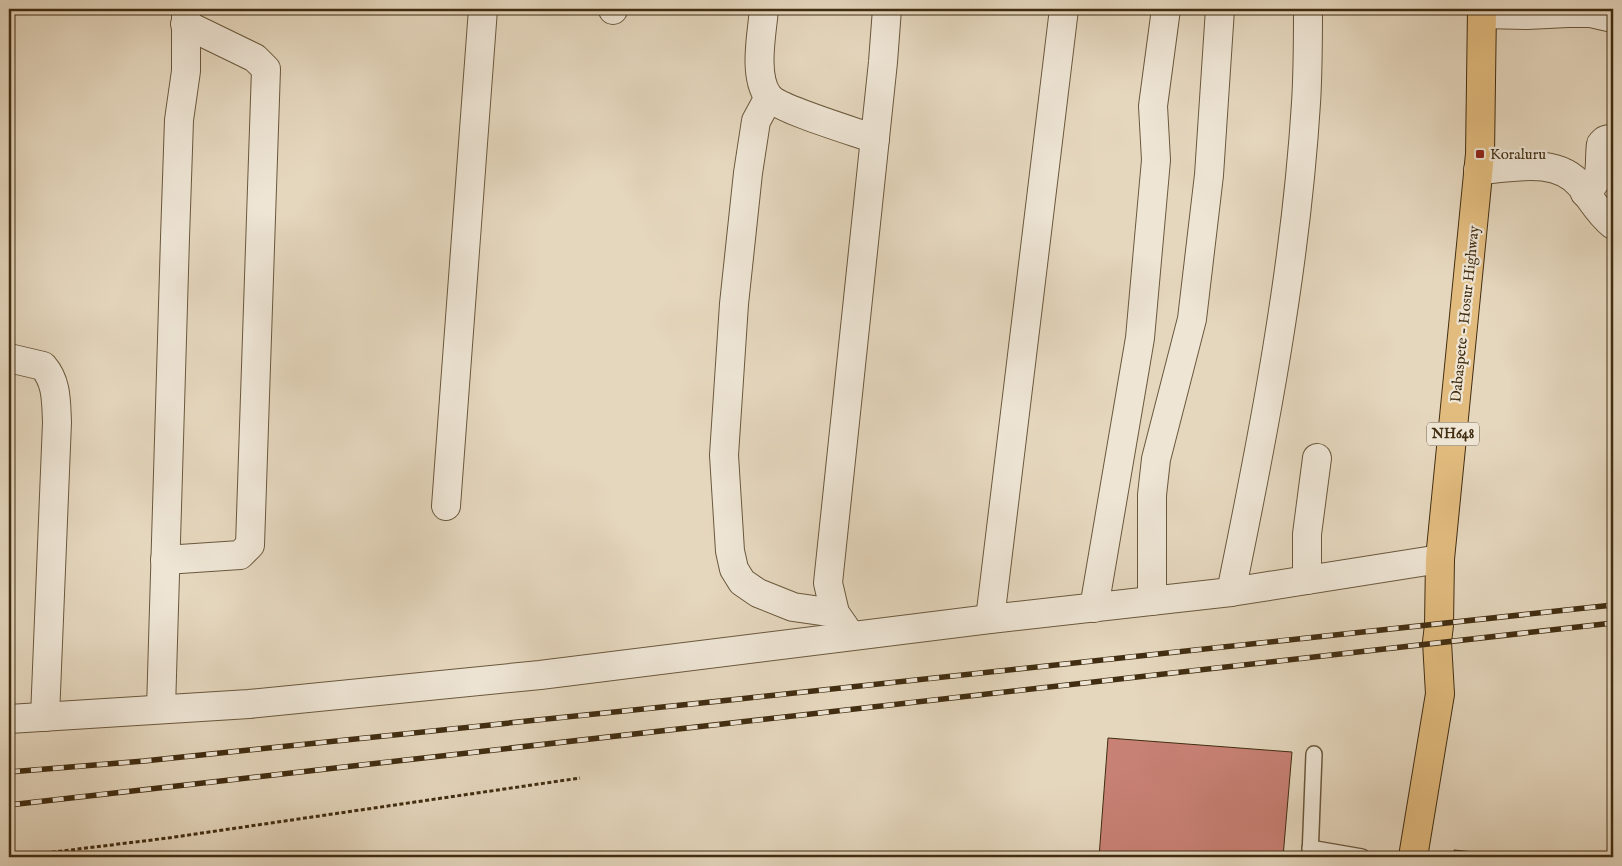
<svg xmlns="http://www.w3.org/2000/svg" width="1622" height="866" font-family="'IM FELL English',serif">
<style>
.building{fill:#c88175;stroke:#412d11}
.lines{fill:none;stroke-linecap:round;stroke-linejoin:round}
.lane-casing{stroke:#6a583c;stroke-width:18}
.street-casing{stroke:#6a583c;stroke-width:30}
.highway-casing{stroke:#412d11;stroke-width:30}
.path{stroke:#412d11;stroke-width:3;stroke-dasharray:4 2.5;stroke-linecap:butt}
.lane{stroke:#eee5d5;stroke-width:15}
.street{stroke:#eee5d5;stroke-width:28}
.highway{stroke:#e2bc7f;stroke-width:28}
.rail-casing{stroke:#412d11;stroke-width:5.5}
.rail{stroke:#eee5d5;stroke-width:4;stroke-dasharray:11;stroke-linecap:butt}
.poi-dot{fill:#8f2418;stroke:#eee5d5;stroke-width:2}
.labels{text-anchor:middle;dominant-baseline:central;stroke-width:4.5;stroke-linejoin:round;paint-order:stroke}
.shield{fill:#eee5d5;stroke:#75644c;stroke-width:1}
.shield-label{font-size:14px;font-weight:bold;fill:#412d11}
.poi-label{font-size:15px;fill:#412d11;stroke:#eee5d5;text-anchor:start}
.street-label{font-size:15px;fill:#412d11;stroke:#eee5d5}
</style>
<rect width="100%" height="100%" fill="#e5d7be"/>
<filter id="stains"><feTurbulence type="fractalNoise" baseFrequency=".004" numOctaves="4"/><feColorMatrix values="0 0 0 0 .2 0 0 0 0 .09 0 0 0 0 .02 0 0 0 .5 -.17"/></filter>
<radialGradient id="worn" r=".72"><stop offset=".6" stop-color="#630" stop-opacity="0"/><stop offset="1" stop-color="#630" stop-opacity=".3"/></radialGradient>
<g class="building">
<polygon points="1108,738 1292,752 1283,857 1099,857"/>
<polygon points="1454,850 1526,857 1453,857"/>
</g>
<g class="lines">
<defs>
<g id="lane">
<polyline points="1310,848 1362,857"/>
<polyline points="1310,857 1314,754"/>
</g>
<g id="street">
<path d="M764 9C762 33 753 75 768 96 778 109 856 132 875 139"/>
<polyline points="613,10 613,9"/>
<polyline points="1482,14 1527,15 1568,13 1591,13 1613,18"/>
<polyline points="769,97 756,121 748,173 734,304 724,455 730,551 734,569 742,582 758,593 793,607 835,613"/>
<path d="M1478 170C1512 168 1557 156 1581 186 1591 199 1599 214 1613 225"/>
<path d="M1585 193C1605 176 1598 167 1601 144L1605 140 1613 138"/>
<path d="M9 358 43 366C57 382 56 401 57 422L45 717"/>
<polyline points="446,506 483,9"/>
<polyline points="165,560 240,555 250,545 266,69 255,58 185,24"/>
<polyline points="1307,580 1307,534 1317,458"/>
<path d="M1231 592C1264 432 1296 266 1306 103 1308 72 1308 40 1308 9"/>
<polyline points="1152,601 1152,495 1156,459 1192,319 1209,175 1220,9"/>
<polyline points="1094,608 1140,338 1156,160 1153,106 1166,9"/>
<polyline points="990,619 1064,9"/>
<polyline points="851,636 835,613 828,583 883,62 887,9"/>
<polyline points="161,709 175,238 179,120 186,71 186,9"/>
<polyline points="9,719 249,704 540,675 990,619 1231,592 1440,559"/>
</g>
<polyline id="highway" points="1413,857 1440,694 1437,642 1439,625 1440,559 1480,154 1482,9"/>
</defs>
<use href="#lane" class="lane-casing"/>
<use href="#street" class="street-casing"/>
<use href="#highway" class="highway-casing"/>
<polyline class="path" points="13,857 168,838 580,778"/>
<use href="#lane" class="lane"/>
<use href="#street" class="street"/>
<use href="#highway" class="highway"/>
<defs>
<g id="rail">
<polyline points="9,772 144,761 730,700 1613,605"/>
<polyline points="9,805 1613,623"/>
</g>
</defs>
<use href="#rail" class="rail-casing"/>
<use href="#rail" class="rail"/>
</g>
<rect class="poi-dot" x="1475" y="149" width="10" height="10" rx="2.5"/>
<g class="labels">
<rect class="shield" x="1427" y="422.5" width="52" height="23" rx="4"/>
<g class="shield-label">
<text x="1453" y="434">NH648</text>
</g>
<g class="poi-label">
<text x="1490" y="154">Koraluru</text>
</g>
<g class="street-label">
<text transform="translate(1465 314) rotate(-84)">Dabaspete - Hosur Highway</text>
</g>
</g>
<rect width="1622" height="866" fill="none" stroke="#e5d7be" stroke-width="30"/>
<rect x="10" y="10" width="1602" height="846" fill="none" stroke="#412d11" stroke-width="2.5"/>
<rect x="15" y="15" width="1592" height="836" fill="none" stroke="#412d11"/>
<rect width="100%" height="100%" filter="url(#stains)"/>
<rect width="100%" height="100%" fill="url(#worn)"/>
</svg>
